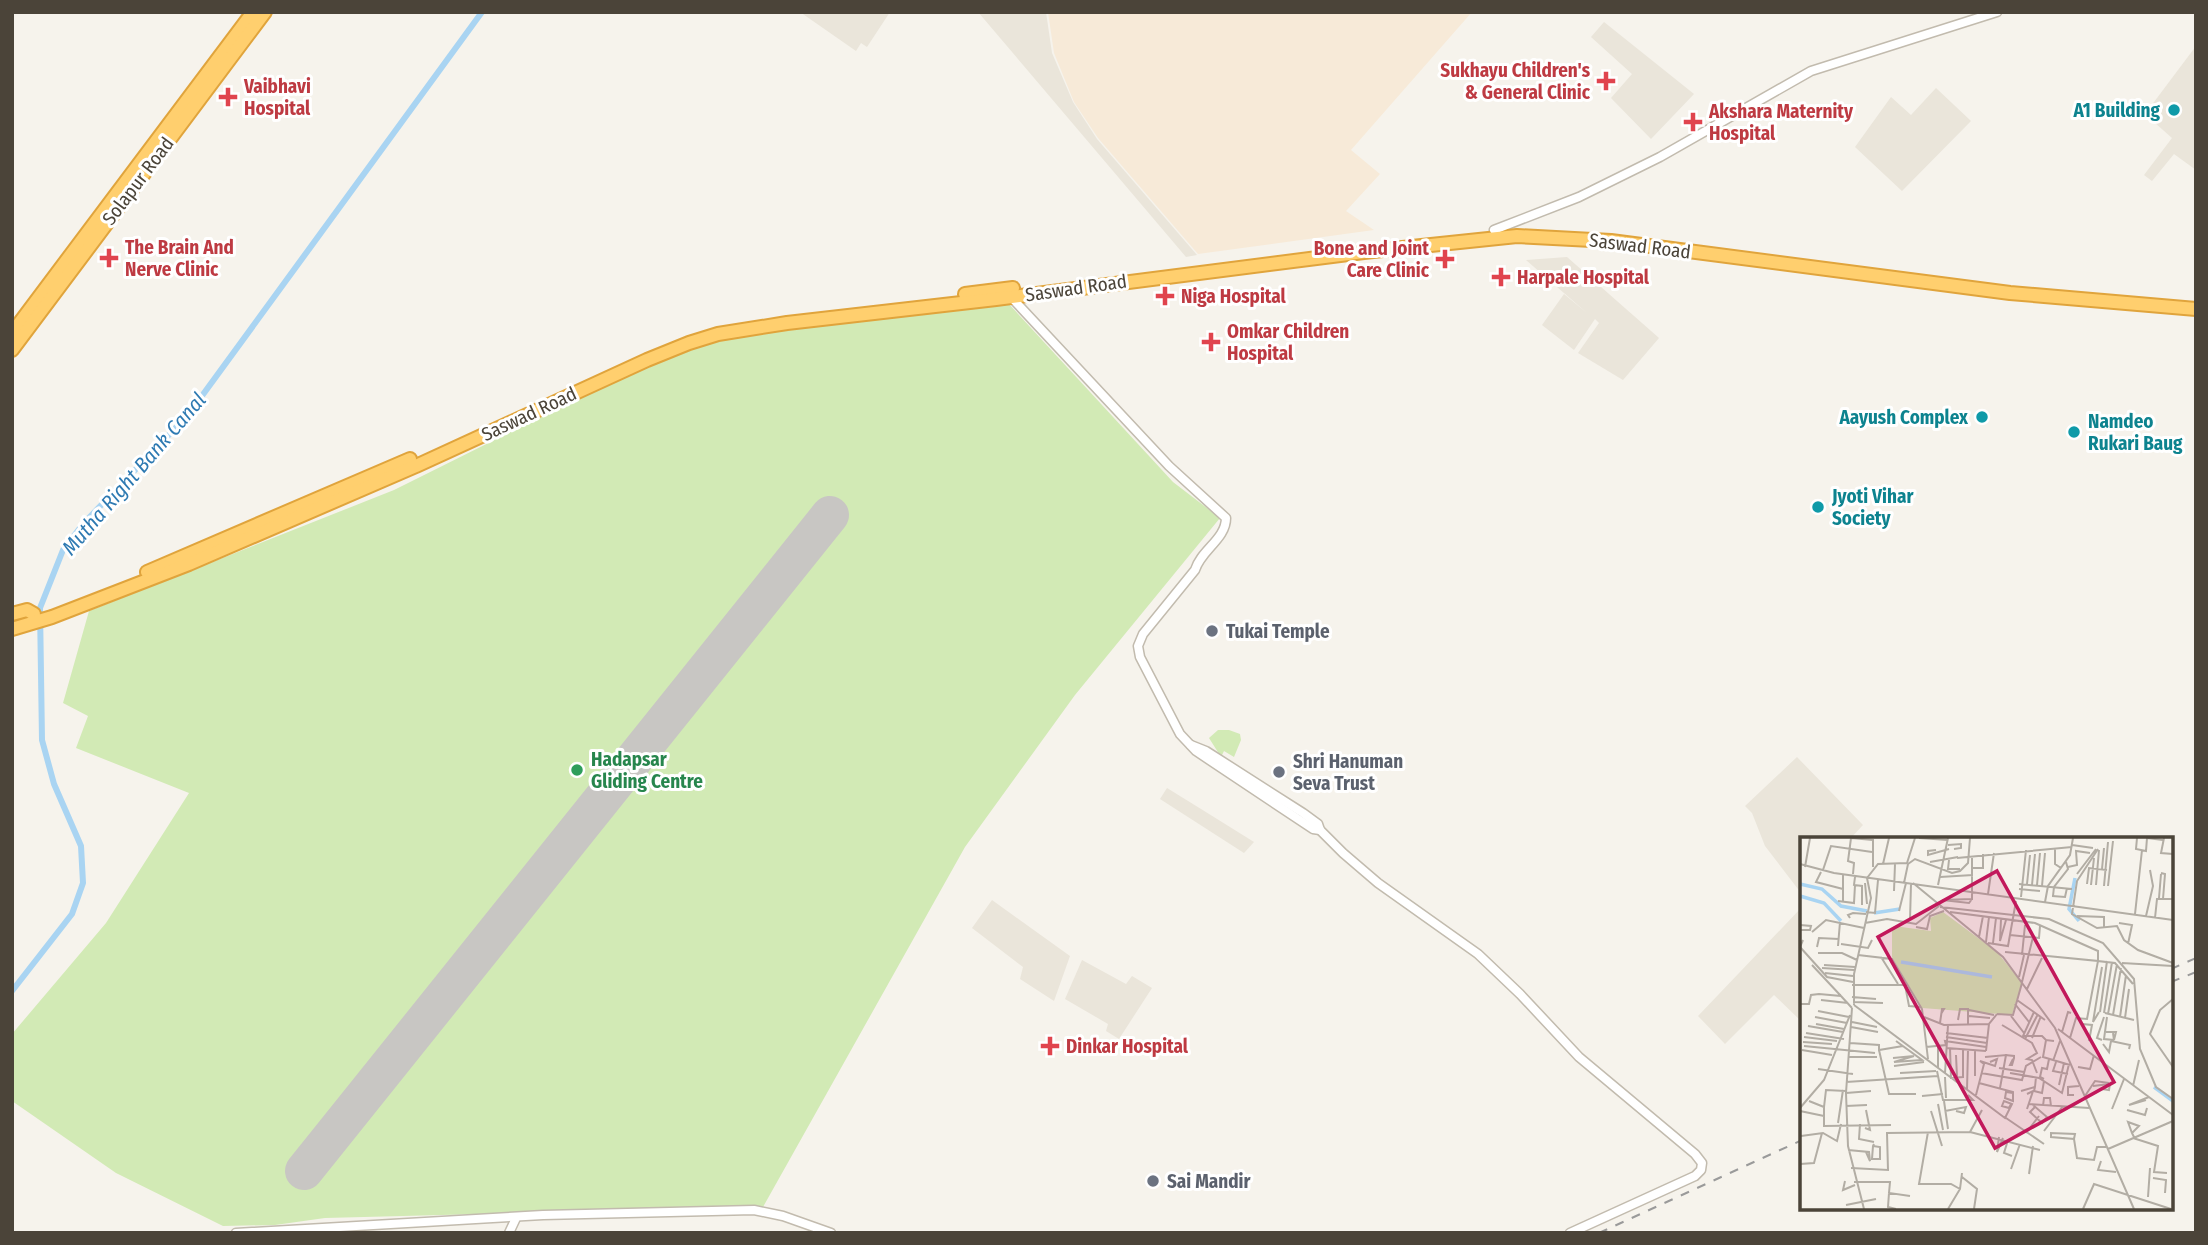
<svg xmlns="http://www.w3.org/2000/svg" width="2208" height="1245" font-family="'Fira Sans Condensed',sans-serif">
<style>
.residential{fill:#eae5da}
.commercial{fill:#f7ead8}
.green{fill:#d2eab5}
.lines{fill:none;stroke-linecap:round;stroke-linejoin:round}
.canal{stroke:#a9d4f2;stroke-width:6}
.runway{stroke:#c8c6c3;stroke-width:38}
.minor-casing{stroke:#c2bbae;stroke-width:11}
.highway-casing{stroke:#e0a43c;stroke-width:16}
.minor{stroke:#fff;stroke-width:8}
.highway{stroke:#ffcf6e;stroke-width:12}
.rail{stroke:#9a9a9a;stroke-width:2;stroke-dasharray:9 9;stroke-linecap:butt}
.health-dot{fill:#e0444e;stroke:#fff;stroke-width:2.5}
.culture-dot{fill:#0f9aa8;stroke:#fff;stroke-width:2.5}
.worship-dot{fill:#6b7280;stroke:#fff;stroke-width:2.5}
.leisure-dot{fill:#2e9e5b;stroke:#fff;stroke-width:2.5}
.labels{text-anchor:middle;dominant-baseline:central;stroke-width:6;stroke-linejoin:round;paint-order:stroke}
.health-label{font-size:19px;font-weight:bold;fill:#be3a42;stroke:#fff;text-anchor:start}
.culture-label{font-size:19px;font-weight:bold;fill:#0d838f;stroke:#fff;text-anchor:end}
.street-label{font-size:19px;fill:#4b4439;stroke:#fff}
.worship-label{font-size:19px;font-weight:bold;fill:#5b616d;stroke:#fff;text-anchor:start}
.leisure-label{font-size:19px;font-weight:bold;fill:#27864d;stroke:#fff;text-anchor:start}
.water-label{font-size:21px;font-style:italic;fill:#2e7ab2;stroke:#fff}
.inset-river{fill:none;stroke:#a9d4f2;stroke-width:3.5}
.inset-road{fill:none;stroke:#b2ada4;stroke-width:2}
.view{fill:#c2185b;fill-opacity:0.15;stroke:#c2185b;stroke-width:3.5}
.inset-edge{fill:none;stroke:#4b4439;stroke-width:3.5}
</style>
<rect width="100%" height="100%" fill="#f6f3ec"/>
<g class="residential">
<polygon points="800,12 890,12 867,47 861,43 856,51"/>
<polygon points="978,12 1046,12 1052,53 1073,102 1097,139 1197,255 1186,257"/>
<polygon points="1604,22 1694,94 1651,139 1611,98 1632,74 1591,37"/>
<polygon points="2196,46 2196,170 2174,154 2152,181 2144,175 2172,138 2145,114"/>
<polygon points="1936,88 1971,121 1902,191 1855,147 1891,97 1911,115"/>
<polygon points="1567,257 1659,338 1623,380 1578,353 1599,323 1595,319 1574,350 1542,325 1564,294 1587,313 1526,260"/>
<polygon points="1797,757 1863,825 1850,839 1802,839 1801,893 1765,846 1752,813 1745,806"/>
<polygon points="1167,788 1201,809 1254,842 1244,853 1160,799"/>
<polygon points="992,900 1070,956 1054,1001 1020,979 1023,967 972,928"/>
<polygon points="1802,907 1802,1022 1774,995 1725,1044 1698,1016"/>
<polygon points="1082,960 1126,984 1132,976 1152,988 1119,1039 1106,1031 1108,1024 1065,999"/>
</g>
<polygon class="commercial" points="1048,12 1472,12 1351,150 1380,174 1346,211 1374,230 1198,254 1098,138 1074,102 1054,53"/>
<g class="green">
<polygon points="1008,303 1173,482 1220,518 1075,695 965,847 763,1207 325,1218 275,1225 223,1226 116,1173 12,1101 12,1034 106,923 189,793 76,748 88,716 63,703 89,611 394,490 649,363 702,344 782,326"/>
<polygon points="1218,730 1229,730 1240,734 1241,740 1234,757 1224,751 1221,757 1209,738"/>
</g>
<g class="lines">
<polyline class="canal" points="12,991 72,914 83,883 81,846 54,784 42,740 40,608 63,550 83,524 188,415 482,12"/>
<polyline class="runway" points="304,1171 830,515"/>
<defs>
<g id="minor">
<polyline points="1494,230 1579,197 1660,157 1811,71 1997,12"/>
<path d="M1011 297 1169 466 1226 518C1226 539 1201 550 1195 570L1143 634 1138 646 1140 657 1180 734 1196 751 1313 829 1320 830"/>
<polyline points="1191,745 1206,751 1303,813 1318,824 1320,830 1343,853 1378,883 1478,954 1520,994 1579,1057 1695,1154 1702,1163 1701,1170 1695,1176 1570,1233"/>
<polyline points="236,1233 543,1215 754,1210 783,1216 831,1233"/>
<polyline points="509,1233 516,1218"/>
</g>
<g id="highway">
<polyline points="965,294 1013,288"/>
<polyline points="12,333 253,12"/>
<polyline points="12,350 265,12"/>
<polyline points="147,572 410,459"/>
<polyline points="12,614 27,610 34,614"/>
<polyline points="12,629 52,617 189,564 416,466 647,360 689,343 718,334 787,323 996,299 1364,252 1517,236 1611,241 2010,293 2196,309"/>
</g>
</defs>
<use href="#minor" class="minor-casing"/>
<use href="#highway" class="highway-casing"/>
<use href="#minor" class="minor"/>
<use href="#highway" class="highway"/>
<g class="rail">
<polyline points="2171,969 2196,958"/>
<polyline points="2171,982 2196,972"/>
<polyline points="1599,1233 1802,1140"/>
</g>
</g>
<g class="health-dot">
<path d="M1602.5 70.5h7v7h7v7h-7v7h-7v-7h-7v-7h7z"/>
<path d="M224.5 86.5h7v7h7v7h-7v7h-7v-7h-7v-7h7z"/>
<path d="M1689.5 111.5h7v7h7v7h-7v7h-7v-7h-7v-7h7z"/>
<path d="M105.5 247.5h7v7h7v7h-7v7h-7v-7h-7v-7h7z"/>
<path d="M1441.5 248.5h7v7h7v7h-7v7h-7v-7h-7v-7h7z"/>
<path d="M1497.5 266.5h7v7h7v7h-7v7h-7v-7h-7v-7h7z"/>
<path d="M1161.5 285.5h7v7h7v7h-7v7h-7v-7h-7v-7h7z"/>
<path d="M1207.5 331.5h7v7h7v7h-7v7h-7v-7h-7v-7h7z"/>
<path d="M1046.5 1035.5h7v7h7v7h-7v7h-7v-7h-7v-7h7z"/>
</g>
<g class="culture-dot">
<circle cx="2174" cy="110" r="7"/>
<circle cx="1982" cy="417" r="7"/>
<circle cx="2074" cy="432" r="7"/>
<circle cx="1818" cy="507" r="7"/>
</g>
<g class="worship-dot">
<circle cx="1212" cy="631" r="7"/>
<circle cx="1279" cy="772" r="7"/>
<circle cx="1153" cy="1181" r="7"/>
</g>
<circle class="leisure-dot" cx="577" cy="770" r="7"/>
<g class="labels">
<g class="health-label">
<text x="1590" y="70" text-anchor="end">Sukhayu Children's<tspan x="1590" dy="22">&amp; General Clinic</tspan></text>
<text x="244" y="86">Vaibhavi<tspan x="244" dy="22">Hospital</tspan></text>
<text x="1709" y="111">Akshara Maternity<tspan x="1709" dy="22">Hospital</tspan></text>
<text x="125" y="247">The Brain And<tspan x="125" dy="22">Nerve Clinic</tspan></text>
<text x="1429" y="248" text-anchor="end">Bone and Joint<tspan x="1429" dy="22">Care Clinic</tspan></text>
<text x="1517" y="277">Harpale Hospital</text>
<text x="1181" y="296">Niga Hospital</text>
<text x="1227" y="331">Omkar Children<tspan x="1227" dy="22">Hospital</tspan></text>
<text x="1066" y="1046">Dinkar Hospital</text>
</g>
<g class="culture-label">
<text x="2160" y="110">A1 Building</text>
<text x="1968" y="417">Aayush Complex</text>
<text x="2088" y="421" text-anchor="start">Namdeo<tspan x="2088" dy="22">Rukari Baug</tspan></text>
<text x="1832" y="496" text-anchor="start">Jyoti Vihar<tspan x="1832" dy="22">Society</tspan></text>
</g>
<g class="street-label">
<text transform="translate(138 181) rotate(-53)">Solapur Road</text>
<text transform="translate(1640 246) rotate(7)">Saswad Road</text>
<text transform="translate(1076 288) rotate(-8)">Saswad Road</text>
<text transform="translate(529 414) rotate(-25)">Saswad Road</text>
</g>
<g class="worship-label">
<text x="1226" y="631">Tukai Temple</text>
<text x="1293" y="761">Shri Hanuman<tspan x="1293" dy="22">Seva Trust</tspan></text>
<text x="1167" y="1181">Sai Mandir</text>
</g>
<g class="leisure-label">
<text x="591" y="759">Hadapsar<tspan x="591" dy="22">Gliding Centre</tspan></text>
</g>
<g class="water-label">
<text transform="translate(134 474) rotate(-49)">Mutha Right Bank Canal</text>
</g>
</g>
<g transform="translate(1800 837)">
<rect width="373" height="373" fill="#f6f3ec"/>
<path d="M143 75 197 115 222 146 212 178 122 171 92 120V93L94 89 131 94 130 81Z" fill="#d2eab5"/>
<path class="inset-river" d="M275 41 269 72 279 84M0 47 22 52 41 69 67 74M0 59 24 66 41 84M74 76 100 72M101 125 192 140M354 250 373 264"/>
<path class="inset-road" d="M119 1 148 3M337 1 336 12 346 14 347 1 363 3M364 1 361 16 373 17M148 8 161 7V11L154 12M272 8 293 11M255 12V27L261 31M298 12 277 44 272 77 297 91 317 89 324 103 338 113 373 126M136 13 128 14V18L149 12M157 21 272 10M172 21V62L142 63 169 66 172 62M149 23 148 32H160M130 25 158 20M107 26 115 1M0 27 34 36 373 83M83 27 89 1M5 30 10 1M268 30 277 28 276 14 290 16M172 31H183V17M302 32 304 11M23 33 31 9 72 15M21 35 16 45 43 52M361 36 365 37 363 62M53 37 54 26 48 24 51 1 73 3V30M277 37 296 12M55 40 54 48 62 49V68M140 40 173 38M67 41 78 27 107 26M65 46 67 67M104 46 108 27 115 22 152 36 160 34 168 26 170 1M113 46 203 120 255 191 334 372M219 47 272 52M227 47 230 18M287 47 289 31 307 33M138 48 148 1M232 48 235 17M237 48 240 16M291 48 294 21M296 48 299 13M242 49 245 16M304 49 308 5M308 49 313 4M219 52 240 54M94 54 95 27M188 57 194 16M252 59 265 60 267 51M253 59 254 50 268 32 266 25M221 60 226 13M359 61 361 37M38 64 54 66 55 48M43 65V38M245 65 248 49 270 18 273 1M140 70 249 82 303 106 334 142 340 212 356 250 373 262M99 74 106 46M66 75 75 76 78 43M150 75 235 86 298 114V124L315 126 333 147M335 77 342 13M277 79 304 80V90M346 79 353 49 350 33M50 81 48 78 53 76 66 77M355 81 357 62H372M201 82 200 104 206 83M110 83 111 47M65 86 87 82 116 87 139 69M319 86 332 88 328 107M0 88 11 89 10 93H0M116 90 127 92 130 79 144 74M12 95 26 83 64 91M210 98 239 101 240 89M179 100 183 79M3 103 0 110 27 140 53 145M186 105 189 80M188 106 208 109 216 64M193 106 196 81M41 107 68 111 72 103M38 109 40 85M17 110 19 101 39 102M205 115 298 124 287 182 276 181 270 201M18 116H42L57 123M58 118 92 122 122 172 128 222M222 118 225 88M81 120 98 147M322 126 373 129M12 128 41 159M24 128 55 130M22 131 54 133M25 136 53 139M219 140 224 118M222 145 233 100M52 148H108M105 148 109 169 121 170M227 152 242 121M52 160 76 162M373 162 360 173 350 197 373 230M21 163 48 166M217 163 245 183M53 165 83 166M0 167H9L11 158 19 157 41 159 52 171M215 167 229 185M54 168 205 281 212 267 204 264 202 269 209 271 211 267M54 168V137L71 61 67 41M52 171 46 256 48 309 64 372M169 173 194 178M18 174 49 180M234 175 223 199H242L246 203M299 175 293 185 302 130M300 175 307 124M304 176 312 125M305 176 334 183M197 177 213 178 222 146M308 177 317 127M313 178 321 131M169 179 190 181M211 179 224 196M15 180 47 186M124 180 144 188 189 187M307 180 304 202 314 203M320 180 326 138M325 181 329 152M158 183 160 172H168V187M52 185 77 190M140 186 142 172H144L141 177M16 187 44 192M282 187 292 188 289 204M202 188 232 206 237 216 227 222 232 223 237 236M8 189 43 195M51 190 78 195M258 192 373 278M262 195 268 175 271 176M306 195H316L314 203 313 196M6 196 44 202M146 196 188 201M4 200 37 204M146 200 187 206M232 201 241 179M225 202 238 177M302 203 297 201 304 180M254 204 246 203 243 220 270 228M311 204 330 208 329 212M3 205 32 207M50 206 79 208V213L103 209M303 207 309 215 311 204M4 209 75 216M126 210 146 208 145 204 186 210M147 211 186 214M150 211 151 241 163 240V212M2 213 32 218M79 213 89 257H116M175 213V239M186 214 189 187 197 177M156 218 157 240M205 218 214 219V221L212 228H210L213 222M49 220H77M185 220 206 218 200 251M93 221 114 219 94 225 122 223 96 204M253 224 260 204M256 225 253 234 268 237M94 229 124 225M278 230 290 232 294 218M199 231 224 235M18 232 53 237M138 232V209M137 234 143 263H173L168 258M100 236 136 234M145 236 148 188M181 236 222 243 226 229 241 220M210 236 239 241 262 256 269 227M145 240 146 261M244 242 240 240 242 231 247 232 249 222M46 245 138 239M179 246 213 255V264L205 261 206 255 213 256M259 248 264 226M293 249 310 247 309 253 302 252M333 249 339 223M235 250 234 254 242 256 244 244M167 253 168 212M221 254 235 250 236 240M46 256 71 254M176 258 184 227 180 224 195 229 197 222 190 225M274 258H268V250L279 249M122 259 143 257M285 259 295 244 309 246M346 263 329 268 349 260M9 264 24 270 26 253 46 254M144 264 148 292M138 267 143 293M229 267 289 271M233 268 247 280 242 286 230 275 235 270M46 269 67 268M243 269 244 261H250L251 269M24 270V289L91 288M0 271 24 243 50 178M227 272 233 254 227 257M312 272 324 242M327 273 345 278 347 271M0 274 24 279M131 274 142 309M145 274 166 270 164 276 156 274M206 281 244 307M38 286 43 253M60 287 59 302 74 305M65 291 70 293 66 273M244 294 263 269M128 295 119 347H151L160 352M170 295 240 313M226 296 239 279M332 296 339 289 328 285 332 296 334 300M1 299 23 296 37 304 41 287M199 300 197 315 203 301M333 301 358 309 354 335 367 336M274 302 275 297 251 296V300L274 302 277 321 294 323 297 310H306M208 303 204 316 212 319M73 309 80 310V322H72L73 309 74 307M308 312 373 284M48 313 69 315 70 324 66 315M301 324 298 333 316 335M0 327 14 326 22 296M51 331 88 333 87 296 170 295 182 273M211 332 220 307M229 337 233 309M162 340 177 352 174 372M353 341 366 343 365 356M45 344 43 353 55 348M54 345H90L89 356 110 359M89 356 88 370 96 372M348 360 350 331M46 368 76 362M148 372 160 352 162 336M283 372 294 347 371 372"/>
<path class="view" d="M197 34 314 245 195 311 78 100Z"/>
<rect width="373" height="373" class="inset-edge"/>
</g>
<rect width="2208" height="1245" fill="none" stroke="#4b4439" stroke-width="28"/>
</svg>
